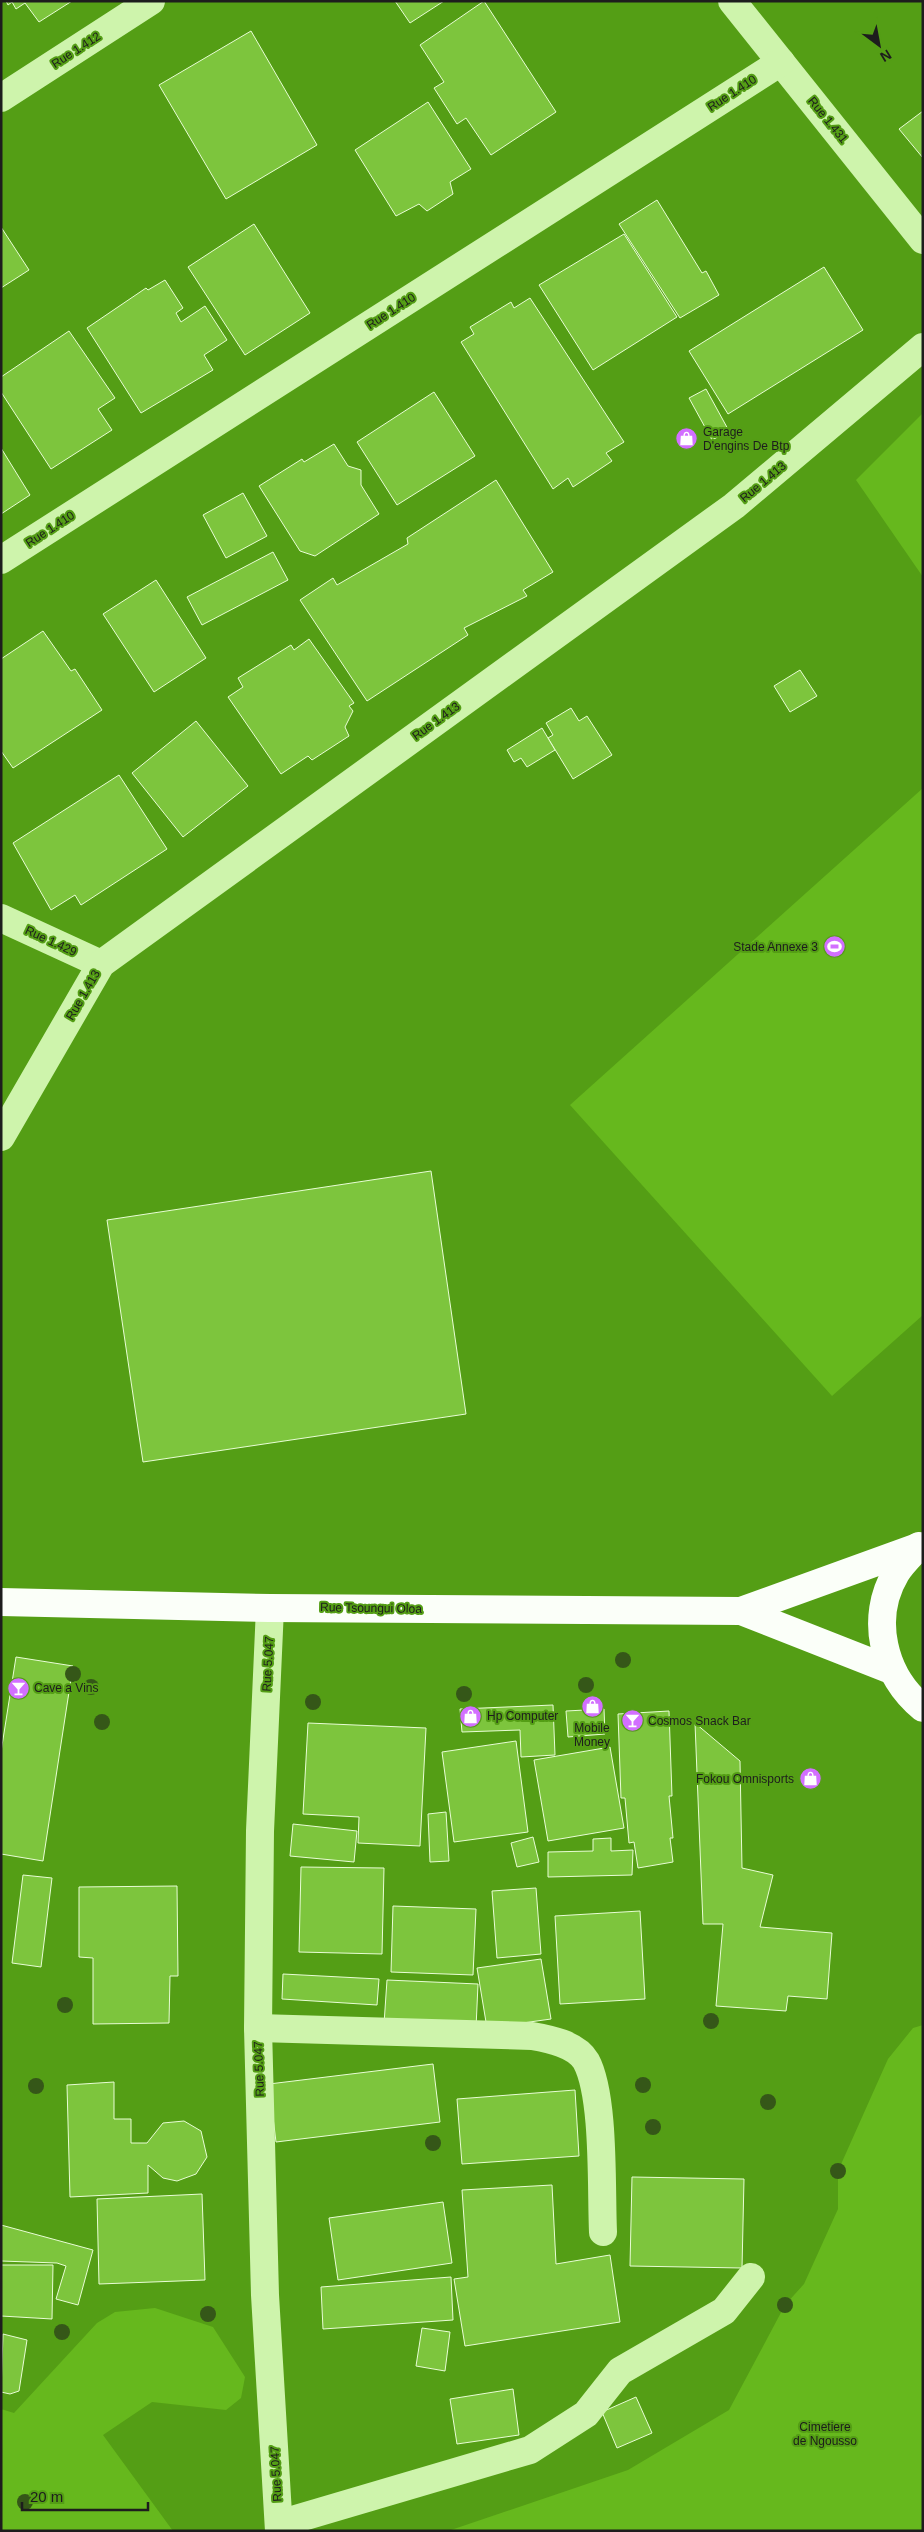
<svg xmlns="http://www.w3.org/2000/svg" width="924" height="2532" font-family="Arial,sans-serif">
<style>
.green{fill:#66b81d}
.building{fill:#7dc53d;stroke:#e8fdd5}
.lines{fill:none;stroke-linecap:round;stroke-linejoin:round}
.minor{stroke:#cef4ac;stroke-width:28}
.major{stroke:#fbfff9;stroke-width:28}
.tree{fill:#355718}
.labels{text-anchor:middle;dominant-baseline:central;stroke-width:4;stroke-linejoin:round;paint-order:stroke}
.street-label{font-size:12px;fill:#1d1d1d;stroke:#549e15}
.poi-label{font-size:12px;fill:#1d1d1d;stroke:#549e15;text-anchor:start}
.park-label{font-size:12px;fill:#1c1d1b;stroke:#549e15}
</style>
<rect width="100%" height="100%" fill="#549e15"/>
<g class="green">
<polygon points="923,413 923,577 856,480"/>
<polygon points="923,788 923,1315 832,1396 570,1105"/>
<polygon points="923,2025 923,2531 448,2531 628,2470 729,2410 785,2305 804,2284 838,2209 838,2171 888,2059 913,2028"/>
<polygon points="155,2308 213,2327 245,2377 241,2398 226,2410 152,2402 103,2435 173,2531 1,2531 1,2409 14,2413 97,2323 115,2312"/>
</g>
<g class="building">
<polygon points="6,1 72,1 39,22 25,3 16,9 12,2 8,5"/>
<polygon points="395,1 444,1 410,23"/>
<polygon points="484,1 556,112 491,155 466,118 457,124 434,88 444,82 420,45"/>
<polygon points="251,31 317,145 226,199 159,85"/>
<polygon points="428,102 471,169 450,182 453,194 427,211 419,204 396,216 355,150"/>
<polygon points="923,111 923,158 899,129"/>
<polygon points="657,200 702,273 706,271 719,295 680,318 619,224"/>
<polygon points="254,224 310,313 245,355 188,267"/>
<polygon points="1,227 29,270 1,288"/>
<polygon points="624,234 677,317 593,370 539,285"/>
<polygon points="824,267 863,330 728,414 689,351"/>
<polygon points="165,280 183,308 176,313 181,322 205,306 227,340 204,355 213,370 141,413 87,328 146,288 148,290"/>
<polygon points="530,298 624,442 606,453 612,461 573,487 568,478 553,489 461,342 474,334 470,327 511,302 514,308"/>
<polygon points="69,331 115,398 98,409 112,430 51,469 1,392 1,377"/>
<polygon points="706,389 729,431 712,440 689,398"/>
<polygon points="434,392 475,456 397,505 357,442"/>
<polygon points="334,444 348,466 361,470 361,485 379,514 315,556 300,551 259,486 302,459 304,462"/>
<polygon points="1,448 30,495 1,514"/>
<polygon points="496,480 553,572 523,590 527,596 464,628 468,635 367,701 300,600 333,578 337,585 408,544 407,538"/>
<polygon points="243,493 267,536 226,558 203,515"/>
<polygon points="273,552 288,580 202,625 187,597"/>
<polygon points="156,580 206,658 154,692 103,614"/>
<polygon points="43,631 71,671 75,669 102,710 13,768 1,751 1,659"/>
<polygon points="309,639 354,703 349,706 353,711 345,727 349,736 312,760 308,756 281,774 228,697 243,687 238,678 291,645 294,650"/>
<polygon points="800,670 817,696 790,712 774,686"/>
<polygon points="571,708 579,721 587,716 612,755 573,779 548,738 553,735 546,723"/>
<polygon points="196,721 248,786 183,837 132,773"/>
<polygon points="542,728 555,750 527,767 521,758 514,762 507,750"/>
<polygon points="119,775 167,849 81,905 75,895 51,910 13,843"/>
<polygon points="431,1171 466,1414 143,1462 107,1220"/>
<polygon points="16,1657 73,1666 43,1861 1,1854 1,1752"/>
<polygon points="553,1705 555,1755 521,1757 520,1730 462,1732 460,1709"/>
<polygon points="604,1709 605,1734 568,1737 566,1711"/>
<polygon points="669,1711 672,1796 669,1796 673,1838 670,1838 673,1862 638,1868 634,1842 629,1843 625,1798 621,1798 618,1714"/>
<polygon points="308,1723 426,1728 420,1846 358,1843 359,1817 303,1814"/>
<polygon points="695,1723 740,1761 742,1868 773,1875 760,1927 832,1933 827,1999 788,1996 786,2011 716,2006 723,1924 703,1924"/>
<polygon points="516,1741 528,1832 454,1842 442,1752"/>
<polygon points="610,1747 624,1828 548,1841 534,1760"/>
<polygon points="446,1812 449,1861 430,1862 428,1814"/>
<polygon points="293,1824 357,1831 354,1862 290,1856"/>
<polygon points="533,1837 539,1862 517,1867 511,1843"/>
<polygon points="611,1838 611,1851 633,1850 632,1875 548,1877 548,1852 593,1851 593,1839"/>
<polygon points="301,1867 384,1868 382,1954 299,1952"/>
<polygon points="23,1875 52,1878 41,1967 12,1963"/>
<polygon points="177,1886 178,1976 170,1976 169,2023 93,2024 93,1958 79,1957 79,1887"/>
<polygon points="536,1888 541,1954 497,1958 492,1891"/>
<polygon points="393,1906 476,1909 473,1975 391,1972"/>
<polygon points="640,1911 645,1999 560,2004 555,1916"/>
<polygon points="541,1959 551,2019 487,2028 477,1968"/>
<polygon points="283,1974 379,1979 377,2005 282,1999"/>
<polygon points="387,1980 478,1984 476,2028 384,2024"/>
<polygon points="433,2064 440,2122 276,2142 269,2084"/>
<polygon points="114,2082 114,2119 131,2119 131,2143 147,2143 163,2123 184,2121 201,2131 207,2157 196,2174 177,2181 163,2178 148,2165 148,2193 70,2197 67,2085"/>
<polygon points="575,2090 579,2156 462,2164 457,2099"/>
<polygon points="632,2177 744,2179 742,2268 630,2266"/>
<polygon points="552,2185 556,2264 610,2255 620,2322 465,2346 454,2279 468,2277 462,2190"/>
<polygon points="202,2194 205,2280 99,2284 97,2199"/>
<polygon points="443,2202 452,2263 338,2280 329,2218"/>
<polygon points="1,2225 93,2250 78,2305 56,2299 66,2266 57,2263 1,2261"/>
<polygon points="1,2265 53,2265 52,2319 1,2316"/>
<polygon points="451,2277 453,2320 323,2329 321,2287"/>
<polygon points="422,2328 450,2332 445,2371 416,2366"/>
<polygon points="3,2334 27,2340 19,2391 10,2394 1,2392"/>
<polygon points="513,2389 519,2435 457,2444 450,2399"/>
<polygon points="636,2397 652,2433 617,2448 602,2412"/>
</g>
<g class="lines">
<g class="minor">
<polyline points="732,1 923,240"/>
<polyline points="1,98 151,1"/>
<polyline points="1,560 781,62"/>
<polyline points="1,918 101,964"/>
<polyline points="1,1137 101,964 734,506 923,347"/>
<polyline points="270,1608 260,1831 258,2028 265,2295 279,2531"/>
<path d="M258 2028 532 2036C549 2039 576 2044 586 2061 605 2096 601 2189 603 2232"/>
<polyline points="279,2524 530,2450 586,2414 620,2371 724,2311 751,2277"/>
</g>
<g class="major">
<path d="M919 1546C912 1554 902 1563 896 1573 869 1618 883 1676 923 1708"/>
<polyline points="1,1602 270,1608 741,1611 918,1547"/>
<polyline points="741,1611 891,1670"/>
</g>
</g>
<g class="tree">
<circle cx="623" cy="1660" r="8"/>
<circle cx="73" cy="1674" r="8"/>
<circle cx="586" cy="1685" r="8"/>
<circle cx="91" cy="1687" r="8"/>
<circle cx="464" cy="1694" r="8"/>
<circle cx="313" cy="1702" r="8"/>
<circle cx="102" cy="1722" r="8"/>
<circle cx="65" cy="2005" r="8"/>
<circle cx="711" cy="2021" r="8"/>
<circle cx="643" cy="2085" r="8"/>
<circle cx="36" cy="2086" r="8"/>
<circle cx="768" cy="2102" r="8"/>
<circle cx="653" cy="2127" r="8"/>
<circle cx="433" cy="2143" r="8"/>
<circle cx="838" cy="2171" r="8"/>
<circle cx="785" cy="2305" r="8"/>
<circle cx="208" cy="2314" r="8"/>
<circle cx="62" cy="2332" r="8"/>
<circle cx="25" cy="2502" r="8"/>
</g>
<defs>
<symbol id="shop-disc" viewBox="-11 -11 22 22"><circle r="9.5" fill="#d26fff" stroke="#549e15"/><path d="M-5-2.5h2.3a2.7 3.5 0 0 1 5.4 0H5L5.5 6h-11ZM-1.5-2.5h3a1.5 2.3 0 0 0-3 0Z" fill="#fff"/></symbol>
<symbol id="stadium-disc" viewBox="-11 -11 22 22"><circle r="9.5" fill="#d26fff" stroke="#549e15"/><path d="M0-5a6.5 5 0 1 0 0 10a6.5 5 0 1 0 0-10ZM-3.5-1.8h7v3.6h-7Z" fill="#fff"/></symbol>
<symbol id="bar-disc" viewBox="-11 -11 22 22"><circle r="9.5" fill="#d26fff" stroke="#549e15"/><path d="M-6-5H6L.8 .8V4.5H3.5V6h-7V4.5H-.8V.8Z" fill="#fff"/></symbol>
</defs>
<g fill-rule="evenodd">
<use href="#shop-disc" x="674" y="426" width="25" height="25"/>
<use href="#stadium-disc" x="822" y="934" width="25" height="25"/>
<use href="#bar-disc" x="6" y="1676" width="25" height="25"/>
<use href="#shop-disc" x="580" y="1694" width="25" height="25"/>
<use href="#shop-disc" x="458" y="1704" width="25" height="25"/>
<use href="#bar-disc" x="620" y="1708" width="25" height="25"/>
<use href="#shop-disc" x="798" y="1766" width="25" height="25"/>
</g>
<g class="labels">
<g class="street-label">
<text transform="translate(76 50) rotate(-33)">Rue 1.412</text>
<text transform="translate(732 93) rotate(-33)">Rue 1.410</text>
<text transform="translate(828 120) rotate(51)">Rue 1.431</text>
<text transform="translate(391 311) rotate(-33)">Rue 1.410</text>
<text transform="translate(763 482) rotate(-40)">Rue 1.413</text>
<text transform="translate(50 529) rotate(-33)">Rue 1.410</text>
<text transform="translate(436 721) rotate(-36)">Rue 1.413</text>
<text transform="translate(51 941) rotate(25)">Rue 1.429</text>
<text transform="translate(83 995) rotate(-60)">Rue 1.413</text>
<text transform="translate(371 1608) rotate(1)">Rue Tsoungui Oloa</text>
<text transform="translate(268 1664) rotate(-87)">Rue 5.047</text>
<text transform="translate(259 2069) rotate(-92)">Rue 5.047</text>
<text transform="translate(276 2474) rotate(-93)">Rue 5.047</text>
</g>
<g class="poi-label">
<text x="703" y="432">Garage<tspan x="703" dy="14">D'engins De Btp</tspan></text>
<text x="818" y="947" text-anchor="end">Stade Annexe 3</text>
<text x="34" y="1688">Cave a Vins</text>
<text x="487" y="1716">Hp Computer</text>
<text x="648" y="1721">Cosmos Snack Bar</text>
<text x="592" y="1728" text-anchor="middle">Mobile<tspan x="592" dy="14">Money</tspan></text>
<text x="794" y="1779" text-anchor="end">Fokou Omnisports</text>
</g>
<g class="park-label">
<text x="825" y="2427">Cimetiere<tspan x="825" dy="14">de Ngousso</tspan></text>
</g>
</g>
<rect width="924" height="2532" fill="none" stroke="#1d1d1d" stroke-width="5"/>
<g transform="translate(879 45) rotate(148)" stroke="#549e15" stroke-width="4" paint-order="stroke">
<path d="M0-4L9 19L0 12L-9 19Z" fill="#1d1d1d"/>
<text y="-8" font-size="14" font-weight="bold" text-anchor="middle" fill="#1d1d1d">N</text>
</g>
<path d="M22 2502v8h126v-8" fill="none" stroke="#1d1d1d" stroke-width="2.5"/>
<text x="30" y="2502" font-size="15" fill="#1d1d1d" stroke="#549e15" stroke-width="4" paint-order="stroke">20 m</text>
</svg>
